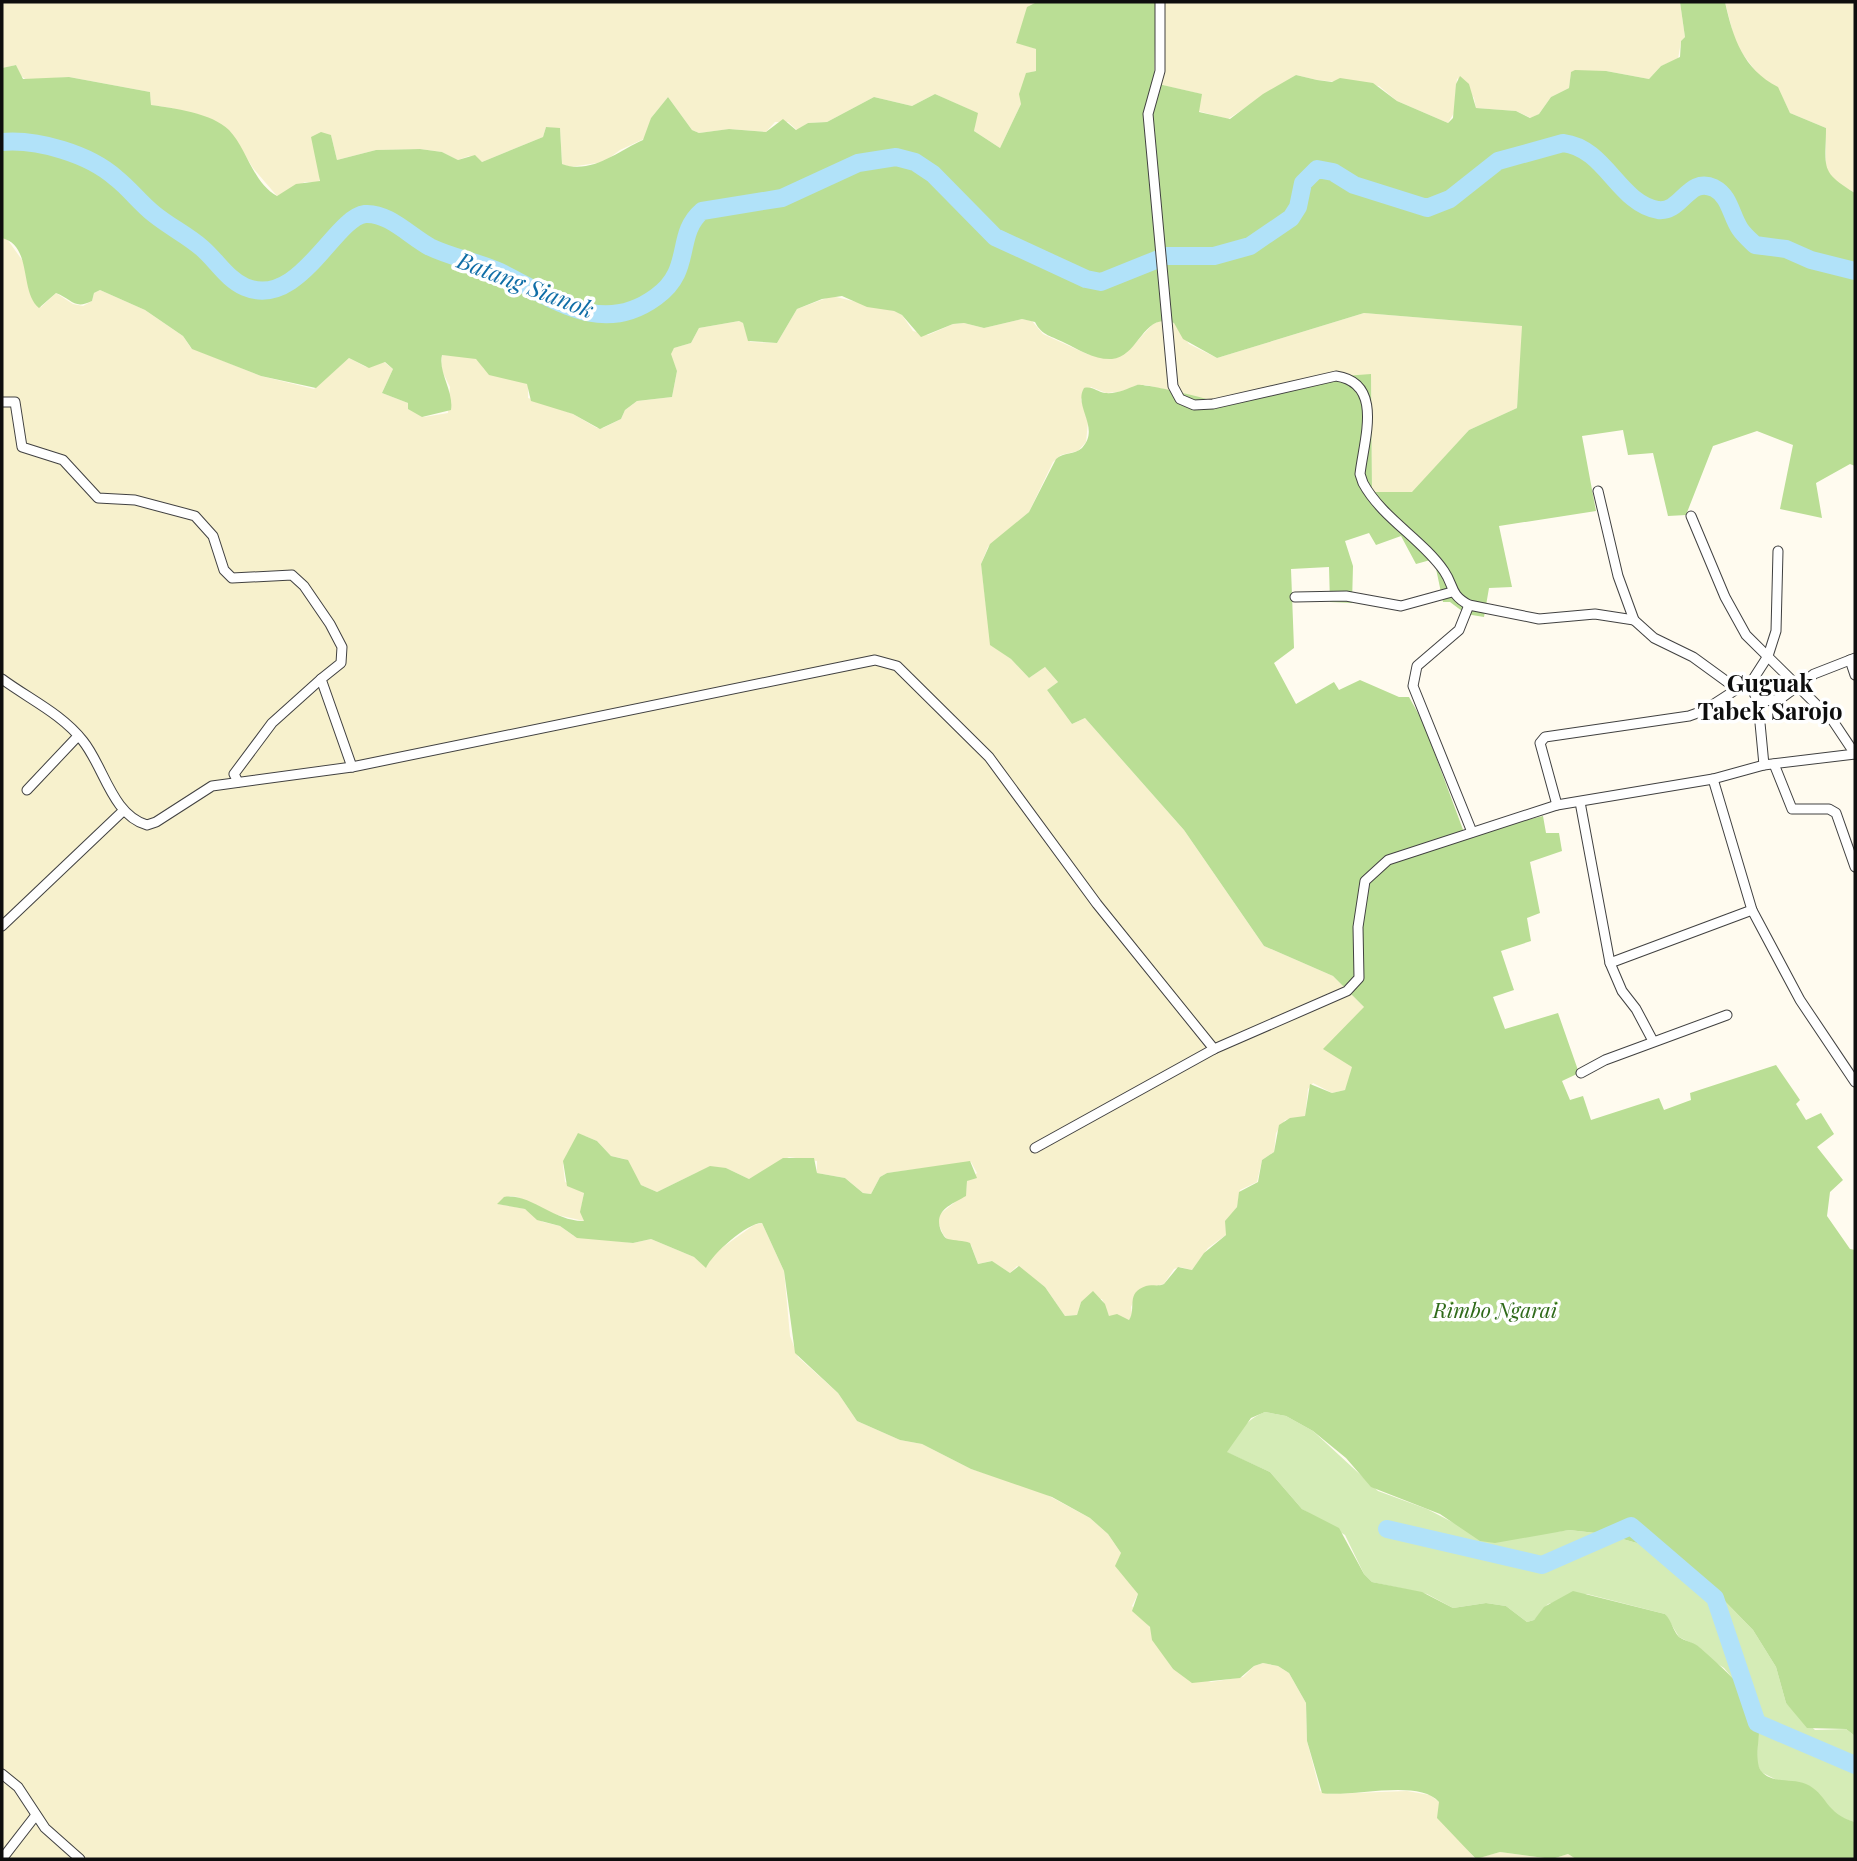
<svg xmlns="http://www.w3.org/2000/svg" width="1857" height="1861" font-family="'Playfair Display',serif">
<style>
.farmland{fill:#f7f1cd}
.green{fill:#d5ecb6}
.forest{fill:#bade95}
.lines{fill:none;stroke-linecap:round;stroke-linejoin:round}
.river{stroke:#b1e2f9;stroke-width:18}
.minor-casing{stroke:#414141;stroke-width:11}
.minor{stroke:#fff;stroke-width:9}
.labels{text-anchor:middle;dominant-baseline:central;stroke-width:7;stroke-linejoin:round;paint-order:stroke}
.park-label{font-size:21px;font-style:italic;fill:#2f6a1a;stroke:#fff}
.water-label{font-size:23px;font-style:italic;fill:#106ea7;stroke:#fff}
.quarter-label{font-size:24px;font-weight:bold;fill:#0e0e0e;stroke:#fff}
</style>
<rect width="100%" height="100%" fill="#fffbef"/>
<g class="farmland">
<polygon points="2,2 1037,2 1016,42 1036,49 1038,54 1036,71 1027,73 1021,104 1000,148 974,131 977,113 935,94 912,106 874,97 827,122 808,123 797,130 788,122 775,122 766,132 730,129 699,133 692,130 668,97 651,118 646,138 620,150 604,162 570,167 562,164 560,129 546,127 543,137 482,162 469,156 458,160 442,152 420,149 376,150 337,160 331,135 319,182 305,182 277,196 253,168 231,133 172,108 151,105 150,92 69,77 27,80 21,76 16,65 2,68"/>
<polygon points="1156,2 1680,2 1685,37 1681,41 1678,59 1661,66 1649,79 1606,71 1571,72 1569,88 1551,97 1539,114 1531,118 1516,111 1476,108 1474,98 1457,78 1454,113 1448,123 1397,101 1379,86 1317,80 1296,75 1228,119 1198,111 1201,94 1154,83"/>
<polygon points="1725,2 1855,2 1855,193 1833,180 1826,170 1826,128 1790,113 1779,90 1763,81 1736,45"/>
<polygon points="2,238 7,239 25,264 41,307 56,293 73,304 83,306 92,301 94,293 100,290 145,310 183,336 191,348 261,376 310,388 314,389 349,358 366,367 384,362 393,369 382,393 408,403 408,408 424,417 448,413 450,387 441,369 442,355 471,357 479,360 484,369 528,384 528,398 573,414 597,428 603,428 621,419 625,410 637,401 672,397 677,371 670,354 674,348 691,343 699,328 739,321 743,323 750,342 777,343 797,309 832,296 894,311 902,315 913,331 928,335 953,324 964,323 984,328 1022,319 1032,321 1043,334 1087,354 1110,359 1126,353 1153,324 1162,320 1174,323 1189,344 1217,358 1364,313 1523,326 1517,408 1469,430 1413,492 1372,492 1371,375 1222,403 1146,385 1137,385 1127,391 1106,393 1091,387 1081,399 1088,422 1086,442 1078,451 1061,455 1053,462 1029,512 988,547 981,564 991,645 1011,659 1029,678 1045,667 1058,682 1047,690 1072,724 1085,718 1184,830 1264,946 1333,976 1364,1007 1352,1075 1345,1090 1332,1093 1313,1083 1308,1089 1305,1117 1285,1120 1276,1133 1274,1152 1262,1160 1257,1182 1240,1190 1237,1207 1226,1222 1226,1235 1208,1248 1192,1270 1180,1267 1174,1269 1164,1284 1139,1290 1131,1307 1132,1314 1129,1320 1109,1316 1102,1299 1081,1302 1077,1315 1065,1316 1045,1287 1017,1266 1010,1273 991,1261 978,1264 971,1245 947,1239 943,1234 937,1220 939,1215 966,1193 967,1181 977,1173 971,1162 887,1173 880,1177 871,1194 863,1193 845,1178 817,1173 817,1161 789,1157 749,1179 726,1168 698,1172 657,1192 641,1185 625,1159 611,1156 597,1141 585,1136 567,1154 563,1165 565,1182 584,1192 581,1209 584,1221 544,1212 518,1197 510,1196 498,1204 525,1209 543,1222 560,1226 574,1236 633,1243 651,1239 694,1257 706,1267 716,1252 754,1225 762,1223 784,1271 790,1336 798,1357 838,1393 857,1421 900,1440 922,1444 971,1469 1038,1490 1090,1518 1108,1534 1121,1553 1131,1585 1138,1594 1132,1606 1152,1630 1156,1644 1173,1669 1211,1682 1243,1677 1254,1666 1263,1663 1278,1666 1289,1673 1306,1703 1307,1741 1320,1791 1329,1794 1407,1791 1430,1795 1439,1802 1439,1814 1475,1859 1500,1852 1552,1859 1568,1854 1576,1859 2,1859"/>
</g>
<path class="green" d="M1265 1412 1286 1416 1313 1431 1378 1491 1427 1509 1456 1524 1539 1534 1569 1530 1605 1534 1651 1547 1713 1589 1753 1630 1776 1667 1786 1703 1815 1730 1846 1729 1855 1736V1822L1838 1817 1828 1806 1761 1772 1757 1764 1759 1715 1749 1698 1724 1668 1708 1658 1699 1647 1679 1637 1665 1614 1587 1594 1548 1604 1534 1620 1527 1622 1506 1606 1486 1603 1453 1608 1427 1594 1372 1582 1364 1574 1345 1535 1302 1509 1270 1472 1226 1452C1237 1434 1245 1420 1265 1412Z"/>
<path class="forest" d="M1037 2H1156L1154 83 1202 94 1199 112 1230 119 1263 94 1296 75 1317 80 1332 82 1340 78 1373 83 1397 101 1448 123 1453 118 1456 84 1460 76 1469 84 1476 108 1516 111 1530 118 1539 114 1551 97 1569 88 1571 72 1575 70 1606 71 1649 79 1661 66 1680 57 1681 41 1685 37 1680 2H1725C1733 38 1743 69 1778 87L1790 113 1826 128C1826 168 1819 171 1855 193V466L1850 464 1816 483 1822 518 1780 509 1793 445 1757 431 1713 446 1686 515 1668 516 1653 453 1628 455 1623 430 1582 436 1596 511 1499 526 1512 587 1489 588 1484 617 1466 614 1450 602H1443L1434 559 1416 564 1401 536 1376 545 1369 533 1345 541 1353 566 1352 603 1330 602 1329 567 1291 569 1294 648 1274 663 1296 704 1334 682 1339 690 1360 680 1399 697H1409L1423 722 1465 835 1543 816 1546 833H1559L1562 851 1530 862 1540 913 1527 918 1531 941 1501 951 1514 990 1493 997 1505 1029 1558 1013 1579 1073 1562 1081 1570 1100 1583 1096 1591 1120 1659 1098 1664 1110 1691 1100 1690 1093 1776 1065 1800 1100 1796 1104 1806 1120 1821 1113 1834 1134 1817 1147 1843 1180 1830 1192 1827 1216 1850 1249 1855 1250V1736L1846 1729 1807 1728 1786 1703 1776 1667 1753 1630 1713 1589 1651 1547 1605 1534 1569 1530 1495 1543 1480 1541 1440 1514 1371 1487 1346 1458 1313 1431 1286 1416 1265 1412 1251 1418 1227 1452 1270 1472 1302 1509 1339 1528 1364 1574 1372 1582 1422 1592 1453 1608 1486 1603 1506 1606 1527 1622 1534 1620 1544 1607 1573 1591 1665 1614C1672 1621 1673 1631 1679 1637 1684 1641 1693 1642 1698 1646 1712 1658 1755 1696 1759 1713 1762 1727 1753 1761 1761 1771 1772 1784 1791 1778 1806 1784 1827 1793 1825 1814 1855 1822V1859H1576L1568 1854 1552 1859 1500 1852 1476 1859 1437 1818 1439 1802C1419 1778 1350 1798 1322 1793L1307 1741 1306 1703 1289 1673 1278 1666 1263 1663 1254 1666 1240 1678 1192 1683 1173 1669 1152 1640 1150 1627 1132 1611 1138 1594 1115 1566 1121 1553 1108 1534 1090 1518 1052 1497 971 1469 922 1444 900 1440 857 1421 838 1393 795 1353 784 1271 762 1223C747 1223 712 1254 706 1268L694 1257 651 1239 633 1243 577 1238 560 1226 537 1220 525 1209 497 1204 504 1197C531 1193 554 1222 584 1221L580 1212 584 1193 567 1186 563 1161 578 1133 597 1141 611 1156 628 1160 641 1185 657 1192 710 1166 726 1168 749 1179 783 1158H814L817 1173 845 1178 863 1193 871 1194 880 1177 887 1173 970 1161 977 1178 967 1181 966 1196C951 1205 933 1210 941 1231 943 1234 944 1238 948 1239 955 1241 963 1240 970 1243L978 1264 992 1261 1010 1273 1019 1266 1045 1287 1065 1316 1077 1315 1081 1302 1093 1291 1105 1304 1109 1316 1117 1314 1129 1320C1137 1308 1125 1293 1146 1286 1152 1284 1157 1287 1164 1284L1178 1267 1192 1270 1204 1253 1226 1235 1225 1221 1237 1207 1239 1192 1258 1182 1262 1160 1274 1152 1279 1125 1290 1118 1305 1116 1310 1084 1332 1093 1345 1090 1352 1067 1323 1049 1364 1007 1333 976 1264 946 1184 830 1085 718 1072 724 1047 690 1058 682 1045 667 1029 678 1011 659 990 645 981 564 990 544 1029 512 1056 459C1064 452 1074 455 1082 448 1101 428 1073 406 1084 388 1093 386 1097 392 1105 393 1118 394 1126 389 1137 385 1142 383 1212 399 1218 403L1318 378 1371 374 1372 492H1412L1469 430 1517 408 1522 326 1364 313 1217 358 1183 339 1174 323C1143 311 1139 357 1112 359 1095 360 1079 350 1065 343 1052 336 1042 336 1035 322L1022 319 984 328 964 323 953 324 921 337 902 315 894 311 867 307 842 296 822 299 797 309 777 343 748 341 743 323 739 321 699 328 691 343 674 348 671 354 677 371 672 397 637 401 625 410 621 419 600 429 573 414 531 401 527 384 489 375 476 359 442 355C438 373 454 391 451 410L422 417 408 409V403L382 393 393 369 385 362 369 368 349 358 316 388 261 376 192 349 183 336 145 310 100 290 94 293 92 301C74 310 72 299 56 293L39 308C19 292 33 246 2 238V68L16 65 23 79 69 77 150 92 151 105C173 108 212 113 229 130 247 149 253 183 277 196L296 184 320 181 311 137 321 132 331 135 337 160 376 150 420 149 442 152 458 160 475 155 482 162 543 137 546 127 560 128 562 164C591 175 618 151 643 140L651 118 668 97 692 130 699 133 729 129 766 132 783 119 796 130 808 123 827 122 874 97 912 106 935 94 978 113 974 131 1000 148 1021 104 1019 94 1026 73 1036 71V49L1016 43 1027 7Z"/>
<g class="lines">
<g class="river">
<path d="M2 142C38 139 89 154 116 178 130 189 140 203 154 214 170 227 187 235 202 248 217 261 227 279 245 287 299 310 334 218 365 214 388 212 411 237 430 247 453 258 478 262 500 272 552 297 600 338 656 297 694 270 674 235 702 211L782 198 858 163 896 157 915 162 933 174 995 237 1086 279 1101 282 1166 256H1214L1250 246 1291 218 1298 207 1303 183 1317 169 1333 172 1354 185 1427 208 1450 199 1498 161 1563 143C1606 148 1618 203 1658 210 1682 213 1688 176 1714 188 1730 196 1731 216 1740 229 1744 235 1750 240 1755 245L1786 249 1811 260 1855 271"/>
<polyline points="1387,1529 1542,1565 1631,1526 1715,1598 1757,1723 1855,1765"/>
</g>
<defs>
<g id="minor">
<path d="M1160 2V71L1148 114 1173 386 1180 399 1194 405 1213 404 1336 376C1384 383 1364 439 1360 474L1363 483C1382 518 1422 539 1444 571 1455 587 1449 594 1469 605L1539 619 1595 614 1634 620"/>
<polyline points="2,402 15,402 22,447 63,460 98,498 135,500 195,516 213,536 224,570 232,578 292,575 304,586 330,624 342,647 341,663 321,679 352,767"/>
<polyline points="1598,491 1618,576 1634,620 1654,638 1693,657 1737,689 1750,684 1758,702 1764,765"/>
<polyline points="1691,516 1725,597 1746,635 1833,721 1855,754"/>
<polyline points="1295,597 1346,596 1401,606 1452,592"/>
<polyline points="1469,605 1459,630 1417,666 1413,686 1472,832"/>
<polyline points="1850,660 1855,675"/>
<path d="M2 679C29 699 62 714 83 741 104 767 112 815 147 825L156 822 212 786 352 767 875 660 897 666 989 757 1097 904 1214 1049"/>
<polyline points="1750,684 1768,656 1776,631 1778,551"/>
<polyline points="1758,702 1780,699 1814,674 1855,658"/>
<polyline points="1774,764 1792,809 1829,809 1836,813 1855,867"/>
<polyline points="1713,779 1752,910 1800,1000 1855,1082"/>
<polyline points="238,782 234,774 272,723 321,679"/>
<polyline points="27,790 78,736"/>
<polyline points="1580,802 1610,963 1622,991 1636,1009 1653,1041"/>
<polyline points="1557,805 1540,743 1545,737 1689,716 1703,711 1737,689"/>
<polyline points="2,926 123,811"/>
<polyline points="1610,963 1752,910"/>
<polyline points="1581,1073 1605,1060 1727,1015"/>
<polyline points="1035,1148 1214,1049 1347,991 1359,978 1358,927 1365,881 1388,860 1557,805 1713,779 1764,765 1855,754"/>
<polyline points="2,1774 18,1787 45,1828 80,1859"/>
<polyline points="2,1859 36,1815"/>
</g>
</defs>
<use href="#minor" class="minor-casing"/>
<use href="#minor" class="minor"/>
</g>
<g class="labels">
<g class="park-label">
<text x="1495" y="1309">Rimbo Ngarai</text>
</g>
<g class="water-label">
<text transform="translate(526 284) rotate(21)">Batang Sianok</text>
</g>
<g class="quarter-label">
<text x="1770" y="682">Guguak<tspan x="1770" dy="28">Tabek Sarojo</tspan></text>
</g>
</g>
<rect width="1857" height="1861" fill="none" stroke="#0e0e0e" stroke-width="7"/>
</svg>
